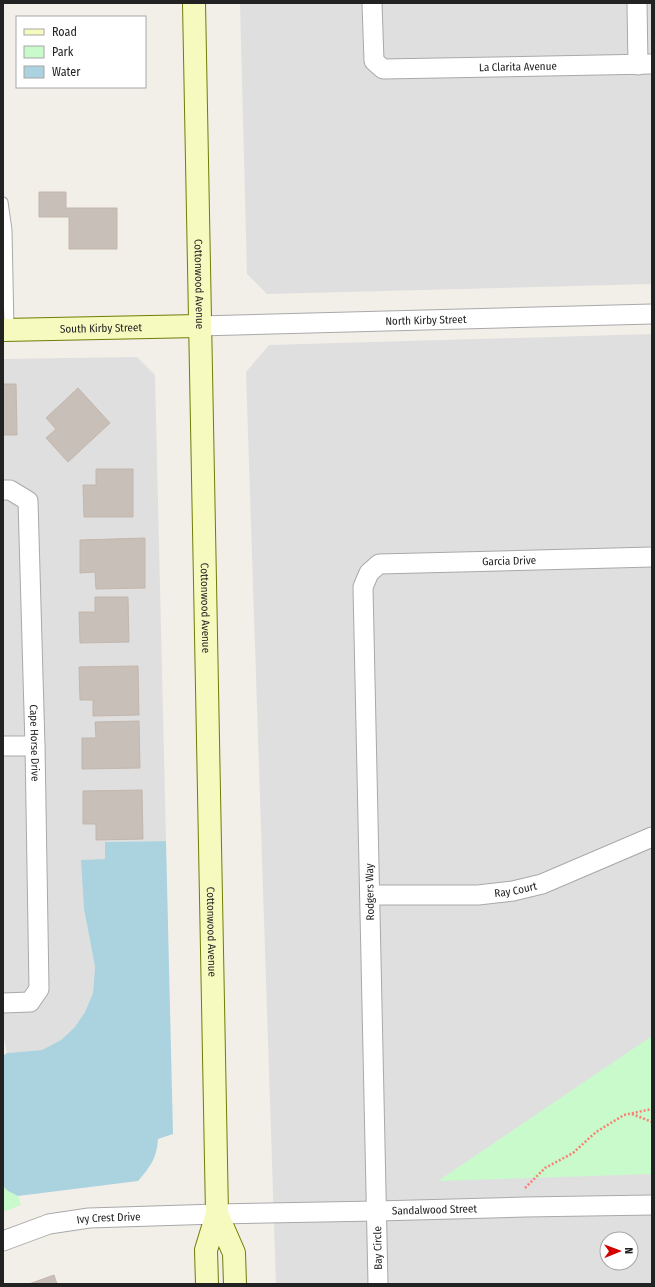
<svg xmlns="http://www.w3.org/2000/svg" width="655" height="1287" font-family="'Fira Sans Condensed',sans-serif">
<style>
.residential{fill:#e0dfdf;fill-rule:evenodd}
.park{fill:#c8facc}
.water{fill:#aad3df}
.building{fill:#c7bfb8;stroke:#c4b6ab}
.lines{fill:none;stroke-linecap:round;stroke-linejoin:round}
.lane-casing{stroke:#a9a9a9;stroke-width:11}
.street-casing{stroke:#a9a9a9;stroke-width:21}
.secondary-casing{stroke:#707d05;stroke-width:24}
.path{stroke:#fa8072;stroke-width:2.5;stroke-dasharray:2 2;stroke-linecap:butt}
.lane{stroke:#fff;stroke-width:9}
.street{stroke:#fff;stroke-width:19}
.secondary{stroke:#f7fabf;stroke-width:22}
.labels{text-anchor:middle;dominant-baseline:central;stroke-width:3;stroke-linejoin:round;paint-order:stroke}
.street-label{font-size:11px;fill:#222;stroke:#fff}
</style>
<rect width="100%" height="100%" fill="#f2efe9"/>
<g class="residential">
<polygon points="240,3 652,3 652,284 267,294 247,274"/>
<path d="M652 334V1284H276L246 372 269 345ZM607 1239H631V1263H607Z"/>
<polygon points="137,357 155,375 166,841 105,842 105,859 84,909 95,967 93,993 85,1012 74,1028 61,1040 42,1050 7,1053 3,1034 3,359"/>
</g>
<g class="park">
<polygon points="652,1036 652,1174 438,1181"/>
<polygon points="3,1186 8,1191 18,1196 21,1205 3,1212"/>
</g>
<path class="water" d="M166 841 173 1134 158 1139C157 1158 150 1167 138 1181L18 1196 8 1191 3 1186V1056L7 1053 42 1050 61 1040 74 1028 85 1012 93 993 95 967 84 909 81 860 105 859V842Z"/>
<g class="building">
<polygon points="39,192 66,192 66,208 117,208 117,249 69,249 69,217 39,217"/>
<polygon points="3,384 16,384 17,435 3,435"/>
<polygon points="78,388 110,423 68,462 46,438 56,429 46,418"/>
<polygon points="96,469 133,469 133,517 84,517 83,485 96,485"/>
<polygon points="145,538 145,588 96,589 95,572 80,573 80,540"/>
<polygon points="95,597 128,597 129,642 80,643 79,612 95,612"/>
<polygon points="138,666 139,715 93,716 93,700 80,700 79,667"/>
<polygon points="139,721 140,768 82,769 82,738 96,738 95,722"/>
<polygon points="142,790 143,839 96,840 96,824 83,824 83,791"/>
<polygon points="54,1275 57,1284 29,1284"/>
</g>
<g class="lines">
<defs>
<polyline id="lane" points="3,202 7,230 9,330"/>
<g id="street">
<path id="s1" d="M372 3 374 61 383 69 652 64"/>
<polyline points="637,3 638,65"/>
<path id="s2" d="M199 326 652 314"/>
<path id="s3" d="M3 490H10L28 501 35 746 39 989 30 1002 3 1003"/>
<polyline points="3,746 35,746"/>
<path id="s4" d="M370 895H478L513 891 542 884 652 837"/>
<path id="s5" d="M3 1241 49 1224 89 1218 217 1214 377 1211 525 1207 652 1205"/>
<path id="s6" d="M378 1284 363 587 369 573 379 564 652 557"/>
</g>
<g id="secondary">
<path id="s7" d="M194 3 217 1214 206 1250 207 1284"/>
<path id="s8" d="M3 330 199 326"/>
<polyline points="217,1214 234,1253 235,1284"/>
</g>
</defs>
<use href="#lane" class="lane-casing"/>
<use href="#street" class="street-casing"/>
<use href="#secondary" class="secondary-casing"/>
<g class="path">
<polyline points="632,1114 652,1122"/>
<polyline points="525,1188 545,1168 573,1153 596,1132 624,1115 652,1109"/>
</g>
<use href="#lane" class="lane"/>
<use href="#street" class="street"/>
<use href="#secondary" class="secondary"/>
</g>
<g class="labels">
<g class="street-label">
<text stroke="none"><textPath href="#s1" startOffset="205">La Clarita Avenue</textPath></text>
<text stroke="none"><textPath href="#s7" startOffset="281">Cottonwood Avenue</textPath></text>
<text stroke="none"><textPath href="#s2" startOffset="227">North Kirby Street</textPath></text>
<text stroke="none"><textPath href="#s8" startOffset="98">South Kirby Street</textPath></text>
<text stroke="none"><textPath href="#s6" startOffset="856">Garcia Drive</textPath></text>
<text stroke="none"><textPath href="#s7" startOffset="605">Cottonwood Avenue</textPath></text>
<text stroke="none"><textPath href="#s3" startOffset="270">Cape Horse Drive</textPath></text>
<text stroke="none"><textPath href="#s4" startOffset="146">Ray Court</textPath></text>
<text transform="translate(370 892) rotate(-91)">Rodgers Way</text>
<text stroke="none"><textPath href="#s7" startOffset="929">Cottonwood Avenue</textPath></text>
<text stroke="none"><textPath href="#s5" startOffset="435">Sandalwood Street</textPath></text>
<text stroke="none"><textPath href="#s5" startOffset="109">Ivy Crest Drive</textPath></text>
<text transform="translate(378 1248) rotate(-91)">Bay Circle</text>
</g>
</g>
<rect width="655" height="1287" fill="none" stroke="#222222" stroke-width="8"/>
<rect x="16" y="16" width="130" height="72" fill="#ffffff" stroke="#a7a7a7"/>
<rect x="24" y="29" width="20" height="6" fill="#f7fabf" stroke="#a7a7a7"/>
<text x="52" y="36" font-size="12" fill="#222222">Road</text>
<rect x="24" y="46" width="20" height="12" fill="#c8facc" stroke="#a7a7a7"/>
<text x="52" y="56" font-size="12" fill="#222222">Park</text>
<rect x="24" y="66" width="20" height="12" fill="#aad3df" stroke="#a7a7a7"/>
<text x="52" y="76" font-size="12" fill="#222222">Water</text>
<g transform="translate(619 1251) rotate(89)"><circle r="19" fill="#ffffff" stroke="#a7a7a7"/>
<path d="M0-3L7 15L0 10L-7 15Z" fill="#d40000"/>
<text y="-6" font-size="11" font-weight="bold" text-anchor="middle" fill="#222222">N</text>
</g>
</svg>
